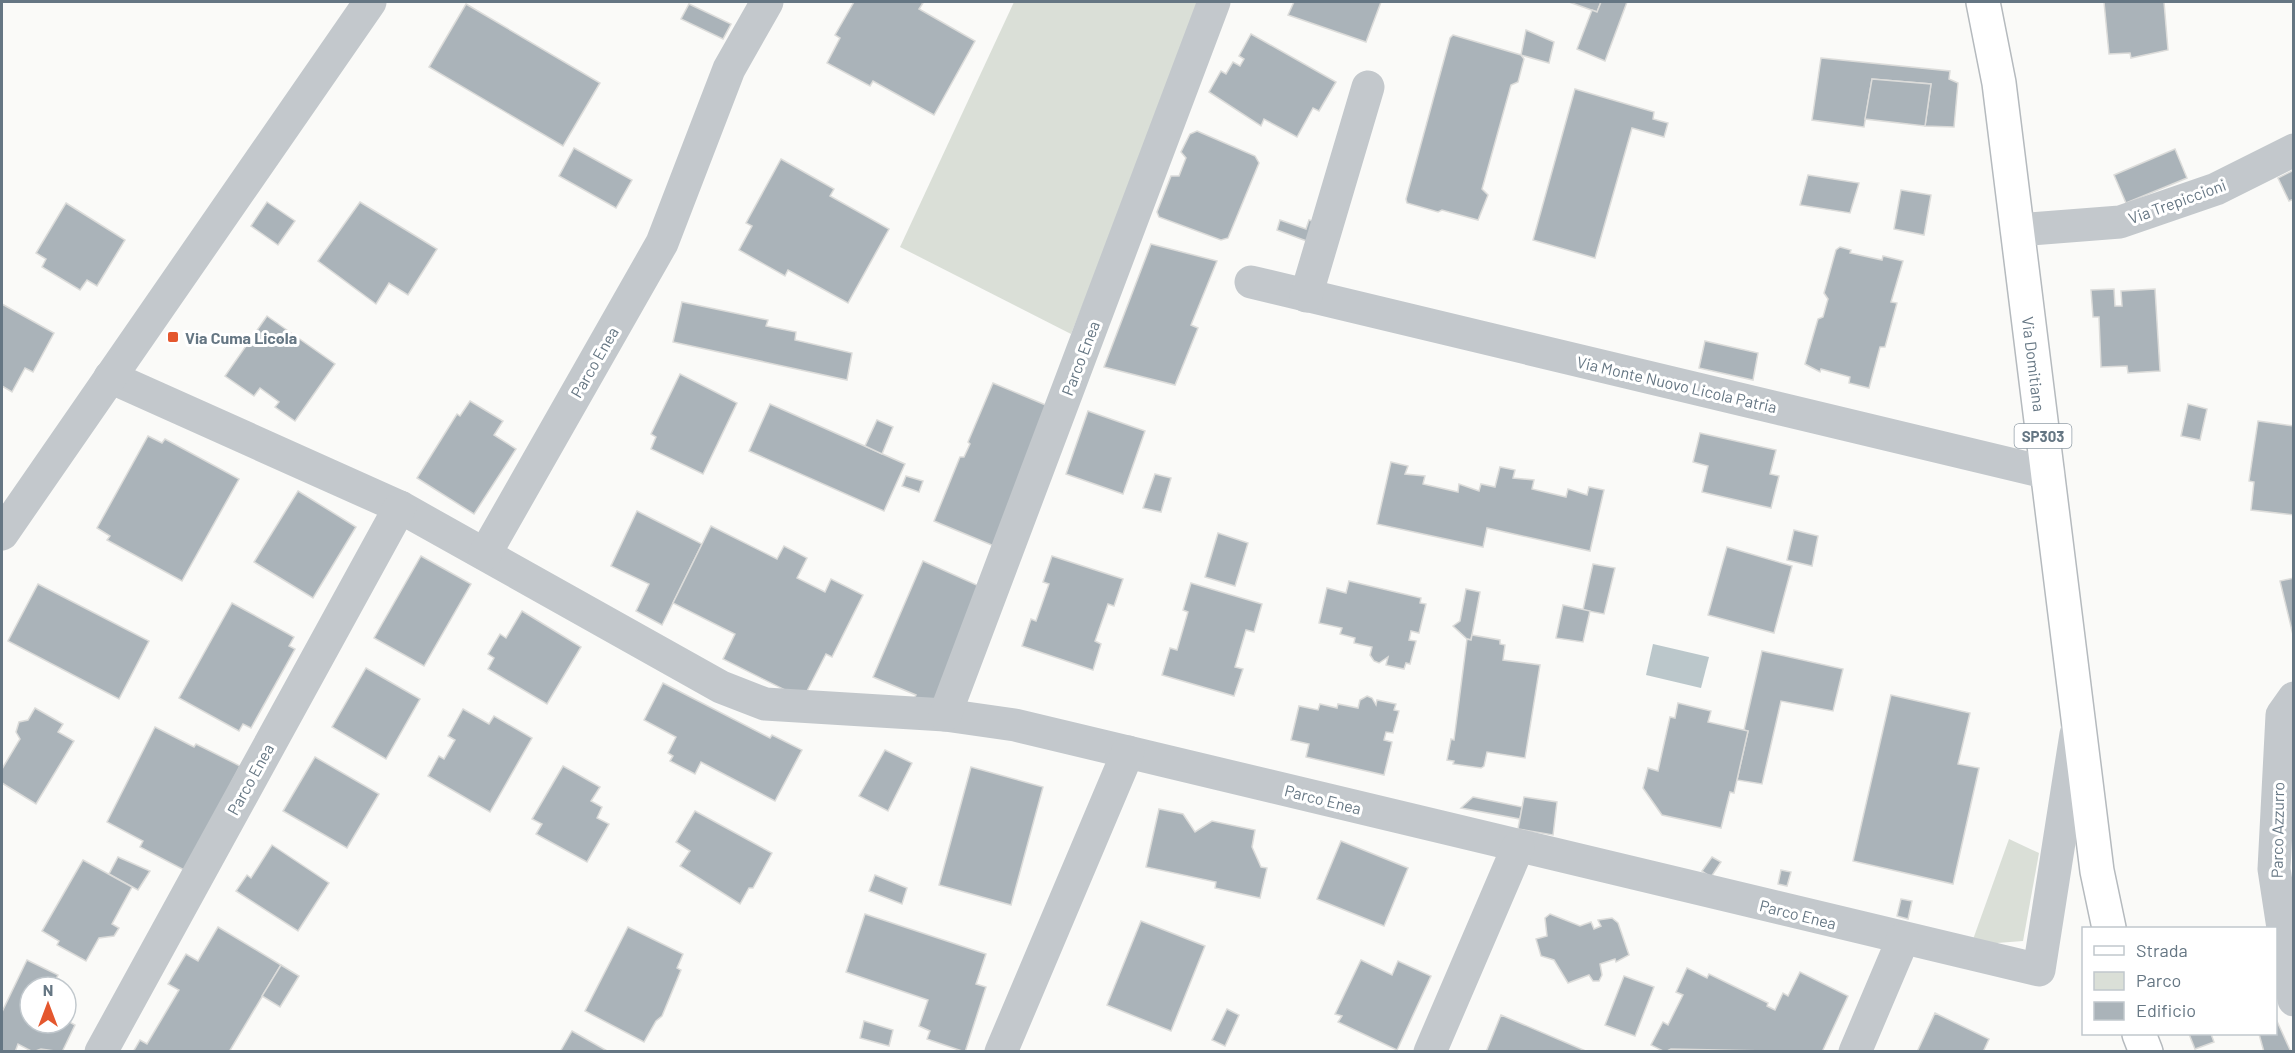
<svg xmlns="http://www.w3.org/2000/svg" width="2295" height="1053" font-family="Barlow,sans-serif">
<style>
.green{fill:#dadfd7}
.water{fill:#bbc7cb}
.building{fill:#aab3b9;stroke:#dcdcda;stroke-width:1.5}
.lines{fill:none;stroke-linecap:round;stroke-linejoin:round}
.primary-casing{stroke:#b5babe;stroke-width:36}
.minor{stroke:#c3c8cc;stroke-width:33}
.tertiary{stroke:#c3c8cc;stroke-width:33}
.primary{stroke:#fff;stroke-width:33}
.poi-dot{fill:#e4572e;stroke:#fff;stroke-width:2}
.labels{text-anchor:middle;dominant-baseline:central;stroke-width:6;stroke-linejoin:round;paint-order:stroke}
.shield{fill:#fff;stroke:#939fa8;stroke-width:1.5}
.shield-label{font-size:15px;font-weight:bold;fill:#657683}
.street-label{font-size:16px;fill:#657683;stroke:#fff}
.poi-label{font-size:16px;font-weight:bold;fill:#657683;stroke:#fff;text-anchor:start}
</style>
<rect width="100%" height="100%" fill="#fafaf8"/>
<g class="green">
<polygon points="1014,2 1204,2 1071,334 900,247"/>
<polygon points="2009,839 2039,853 2023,941 1971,945"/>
</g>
<polygon class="water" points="1653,644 1709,657 1701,688 1646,675"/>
<g class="building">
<polygon points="854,2 920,2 923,3 919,9 975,41 934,115 873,81 870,86 827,63 840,38 835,35"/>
<polygon points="1294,2 1381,2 1366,42 1288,15"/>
<polygon points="1569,2 1601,2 1597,12"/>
<polygon points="1601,2 1627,2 1605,61 1577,49 1592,10 1597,12"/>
<polygon points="2104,2 2164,2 2168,50 2131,58 2130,53 2109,54"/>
<polygon points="466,4 600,83 563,146 429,67"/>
<polygon points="689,4 731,24 723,39 681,19"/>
<polygon points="1526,30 1554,42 1549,63 1521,55"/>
<polygon points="1251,34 1336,82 1319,111 1313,108 1297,137 1264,119 1261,126 1209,92 1221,71 1226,74 1233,62 1240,66 1244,59 1239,56"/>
<polygon points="1453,35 1521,55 1524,59 1518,82 1511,85 1482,189 1488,195 1478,220 1442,210 1438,212 1407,203 1406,199 1450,38"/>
<polygon points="1821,58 1950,71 1949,79 1958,83 1954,127 1925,126 1931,84 1872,79 1864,127 1812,120"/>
<polygon points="1872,79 1931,84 1925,126 1865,119"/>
<polygon points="1575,89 1654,112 1653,119 1668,123 1664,137 1632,128 1595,258 1533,240"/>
<polygon points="1197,131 1255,156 1259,163 1228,238 1221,240 1159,217 1157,212 1171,176 1179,176 1186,158 1181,152 1190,134"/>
<polygon points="574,148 632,180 616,208 559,176"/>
<polygon points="2175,149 2187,178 2126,203 2114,175"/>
<polygon points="781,159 834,189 830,196 889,229 848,303 788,270 785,276 739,250 752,226 746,223"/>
<polygon points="2294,170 2294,199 2289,201 2278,178"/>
<polygon points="1808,175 1859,183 1850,213 1800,205"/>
<polygon points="1901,190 1931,195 1924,235 1894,229"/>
<polygon points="267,202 295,221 278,245 251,226"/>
<polygon points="360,202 437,249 408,295 389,283 376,304 318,261"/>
<polygon points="66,203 125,240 97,286 87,280 80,290 42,267 46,259 36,253"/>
<polygon points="1280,220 1306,229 1309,220 1319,223 1312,243 1277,230"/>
<polygon points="1151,244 1217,261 1191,325 1198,328 1175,385 1104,367"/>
<polygon points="1840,247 1851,250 1850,253 1882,260 1883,256 1903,261 1891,302 1897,303 1885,347 1880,347 1869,388 1849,383 1850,377 1821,369 1820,372 1805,364 1818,319 1823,317 1828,299 1824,293 1836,250"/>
<polygon points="2114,289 2115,306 2122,306 2121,291 2155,289 2160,371 2128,373 2127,366 2101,367 2099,317 2093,317 2091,290"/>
<polygon points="682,302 768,320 766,326 796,332 795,340 852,353 847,380 673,342"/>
<polygon points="2,304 54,333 33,372 25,368 12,392 2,386"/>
<polygon points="267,316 335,364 295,421 275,407 279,402 260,388 254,396 225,376"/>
<polygon points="1705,341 1758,353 1753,380 1699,368"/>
<polygon points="680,374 737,403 703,474 651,449 656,437 651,434"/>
<polygon points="993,383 1048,406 994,546 934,521 960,457 964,457 970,444 968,442"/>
<polygon points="470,401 503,421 494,435 516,449 474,514 417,478 457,414 460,416"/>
<polygon points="770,404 905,464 884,511 749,451"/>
<polygon points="2188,404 2207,409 2200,440 2181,436"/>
<polygon points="1088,411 1145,431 1123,494 1066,474"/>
<polygon points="877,420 893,427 882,454 865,446"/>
<polygon points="2258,421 2294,426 2294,515 2251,510 2254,482 2249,481"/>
<polygon points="1700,433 1776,450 1770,474 1779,476 1771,508 1702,492 1708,466 1693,462"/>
<polygon points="148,436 162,443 165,439 239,479 182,581 107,540 110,536 97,528"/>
<polygon points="1391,462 1408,466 1405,474 1425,476 1423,484 1458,492 1459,484 1479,491 1481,484 1495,487 1500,467 1515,470 1513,478 1534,480 1532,489 1566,497 1568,489 1587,495 1589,487 1604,490 1590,551 1487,528 1483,547 1377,524"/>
<polygon points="1155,474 1171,478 1161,512 1143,508"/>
<polygon points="906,476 923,481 919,492 902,486"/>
<polygon points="298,491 356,527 313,598 254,562"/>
<polygon points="637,511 702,544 662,625 636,611 649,584 611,566"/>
<polygon points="711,526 777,559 784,546 807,558 797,578 825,592 831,579 863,595 832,657 826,654 806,693 797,696 723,659 735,634 673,603"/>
<polygon points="1794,530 1818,536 1812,566 1787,560"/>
<polygon points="1218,533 1248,543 1235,586 1205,577"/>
<polygon points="1727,547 1792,566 1774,633 1708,615"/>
<polygon points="421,556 471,584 424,666 374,638"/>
<polygon points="1052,556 1123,579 1114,606 1108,604 1095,641 1101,644 1093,670 1022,646 1031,619 1036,621 1049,584 1043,582"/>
<polygon points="923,561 988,590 932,710 913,701 916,695 873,677"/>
<polygon points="1593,564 1615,568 1604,614 1583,610"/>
<polygon points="2294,578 2294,639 2280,581"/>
<polygon points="1349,581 1421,598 1420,603 1426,604 1419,633 1411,631 1409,640 1416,641 1410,664 1406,663 1404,669 1386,665 1388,657 1379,663 1374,661 1370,655 1372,647 1354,643 1355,638 1340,634 1342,628 1319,623 1327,588 1346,593"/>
<polygon points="1191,583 1262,604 1254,632 1246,630 1235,667 1243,669 1234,696 1162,675 1170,648 1177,650 1188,612 1183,610"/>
<polygon points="38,584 149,641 119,699 8,641"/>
<polygon points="1466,589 1480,592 1471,640 1467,639 1453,626 1460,621"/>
<polygon points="232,603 294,637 289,646 295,649 251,728 243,724 239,731 179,698"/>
<polygon points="1563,605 1590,611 1583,642 1556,638"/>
<polygon points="522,611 581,647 547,704 488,669 494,658 488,654 500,634 506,638"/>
<polygon points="1472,635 1500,640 1500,644 1505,645 1503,660 1540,665 1525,758 1487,752 1484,766 1481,768 1453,764 1454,761 1447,760 1451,739 1454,740 1467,639 1471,640"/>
<polygon points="1762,651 1843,669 1833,711 1781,701 1762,784 1737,780 1748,731 1744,730"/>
<polygon points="366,668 420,699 386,759 332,727"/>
<polygon points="663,683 770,738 772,735 802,750 775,801 701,762 695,774 670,761 673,756 668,753 676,737 644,720"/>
<polygon points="1891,695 1970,713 1958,764 1979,768 1953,884 1853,861"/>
<polygon points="1367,696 1372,698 1376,705 1377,700 1396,704 1394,710 1399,711 1393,733 1386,732 1384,740 1392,742 1384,775 1306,757 1309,744 1291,740 1299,706 1318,710 1320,704 1337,708 1338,704 1358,708 1360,700"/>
<polygon points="1678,703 1711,711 1708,722 1748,731 1734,793 1730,792 1721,828 1662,815 1643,788 1648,768 1658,771 1670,717 1675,718"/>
<polygon points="35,708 63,724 58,732 74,741 36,804 2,783 2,769 20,739 16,732 19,722 28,720"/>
<polygon points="463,709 489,724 494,716 532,738 490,812 428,776 439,756 444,759 455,740 448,736"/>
<polygon points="155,727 194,747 196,744 240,766 186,871 140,847 143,841 107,822"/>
<polygon points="885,750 912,763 888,811 859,796"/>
<polygon points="315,757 379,794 347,848 283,811"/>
<polygon points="563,766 600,787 591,801 602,807 597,818 609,824 587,862 536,834 542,824 532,819"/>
<polygon points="971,767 1043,787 1011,905 939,885"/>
<polygon points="1473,797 1522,807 1520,819 1461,808"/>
<polygon points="1524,797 1557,802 1553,835 1518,829"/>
<polygon points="1159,809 1183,814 1195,832 1212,821 1255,830 1252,847 1261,867 1267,868 1260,898 1215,888 1216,882 1146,867"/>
<polygon points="695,811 772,853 753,888 749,888 740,904 680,866 690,851 676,842"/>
<polygon points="1341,841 1408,868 1384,926 1317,899"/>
<polygon points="272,845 329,883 298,931 236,891 247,875 251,878"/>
<polygon points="118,857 150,871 138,890 109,874"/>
<polygon points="1712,857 1721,862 1711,877 1702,871"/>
<polygon points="83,860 132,887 112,924 119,928 114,936 99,938 86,961 57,945 59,941 42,931"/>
<polygon points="1781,870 1791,872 1787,886 1778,884"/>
<polygon points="875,875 907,888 902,904 869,891"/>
<polygon points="1901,899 1912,901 1908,919 1897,916"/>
<polygon points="865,914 986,954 976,984 986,987 965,1052 927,1039 930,1031 919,1026 928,1000 846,972"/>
<polygon points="1550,914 1580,926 1591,922 1594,929 1601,926 1598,920 1612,918 1618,923 1629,955 1616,962 1615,959 1600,964 1602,975 1599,981 1593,981 1589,975 1568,983 1554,960 1541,956 1536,939 1547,936 1545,918"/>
<polygon points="1141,921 1205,946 1171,1031 1107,1005"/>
<polygon points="218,927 281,965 229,1052 133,1052 140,1040 147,1044 179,990 168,984 186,954 198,961"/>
<polygon points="628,927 683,954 677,968 681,970 662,1016 656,1021 644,1042 585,1011"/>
<polygon points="27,960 58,975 53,985 57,987 30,987 30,1023 66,1023 66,1020 75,1025 62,1052 41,1049 33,1052 18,1044 15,1052 2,1052 2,1012"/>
<polygon points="1361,960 1392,975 1398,961 1431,976 1397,1050 1338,1022 1342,1016 1335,1014"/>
<polygon points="281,965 299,976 280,1007 262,996"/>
<polygon points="1687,968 1707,978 1709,974 1768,1003 1767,1006 1775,1010 1783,993 1788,996 1800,972 1848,996 1822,1052 1671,1049 1665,1052 1651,1045 1663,1022 1668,1025 1683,995 1676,992"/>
<polygon points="1624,976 1654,987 1635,1036 1605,1025"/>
<polygon points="1227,1009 1239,1015 1225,1046 1212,1040"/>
<polygon points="1935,1013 1989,1039 1983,1052 1917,1052"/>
<polygon points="1501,1015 1588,1052 1486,1052"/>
<polygon points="2276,1019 2291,1052 2264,1052 2259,1034 2276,1034"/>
<polygon points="864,1021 893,1030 889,1046 860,1038"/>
<polygon points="572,1031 609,1052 560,1052"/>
<polygon points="2189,1034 2211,1034 2214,1042 2195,1049"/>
</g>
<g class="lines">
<defs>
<g id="primary">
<polyline points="1983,2 1999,83 2097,871 2109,928"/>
<polyline points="2139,1034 2146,1052"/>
</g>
</defs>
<use href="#primary" class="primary-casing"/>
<g class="minor">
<polyline points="2017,230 2120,222 2216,189 2294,150"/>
<polyline points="1251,282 2048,473"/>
<polyline points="1306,296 1368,87"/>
<polyline points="110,377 400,507 721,687 765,704 945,715 1015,725 2039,970 2076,734"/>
<polyline points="485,554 662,243 729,69 767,2"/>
<polyline points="2294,698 2282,715 2274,869 2294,1000"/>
<polyline points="945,715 1214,2"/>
<polyline points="101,1052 400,507"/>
<polyline points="1001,1052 1128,752"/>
<polyline points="1430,1052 1518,847"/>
<polyline points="1855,1052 1903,939"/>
</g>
<polyline class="tertiary" points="2,534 370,2"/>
<use href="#primary" class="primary"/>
</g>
<rect class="poi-dot" x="167" y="331" width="12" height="12" rx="3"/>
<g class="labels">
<rect class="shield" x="2014.5" y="424" width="57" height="24" rx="4.5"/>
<g class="shield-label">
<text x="2043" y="436">SP303</text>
</g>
<g class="street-label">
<text transform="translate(2177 201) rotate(-20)">Via Trepiccioni</text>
<text transform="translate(1080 358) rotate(-69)">Parco Enea</text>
<text transform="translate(594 362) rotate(-60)">Parco Enea</text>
<text transform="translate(2034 364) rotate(83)">Via Domitiana</text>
<text transform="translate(1677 384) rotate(13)">Via Monte Nuovo Licola Patria</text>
<text transform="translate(250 779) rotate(-61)">Parco Enea</text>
<text transform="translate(1323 799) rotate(14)">Parco Enea</text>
<text transform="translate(2277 830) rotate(-89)">Parco Azzurro</text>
<text transform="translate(1798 914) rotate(14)">Parco Enea</text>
</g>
<g class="poi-label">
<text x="185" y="337">Via Cuma Licola</text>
</g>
</g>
<rect width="2295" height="1053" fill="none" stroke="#657683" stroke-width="6"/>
<rect x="2082" y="927" width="195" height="108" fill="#ffffff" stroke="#c1c8cd" stroke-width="1.5"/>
<rect x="2094" y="946" width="30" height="9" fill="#ffffff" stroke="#c1c8cd" stroke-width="1.5"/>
<text x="2136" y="957" font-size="18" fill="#657683">Strada</text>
<rect x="2094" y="972" width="30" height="18" fill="#dadfd7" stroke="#c1c8cd" stroke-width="1.5"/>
<text x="2136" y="987" font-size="18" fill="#657683">Parco</text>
<rect x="2094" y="1002" width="30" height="18" fill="#aab3b9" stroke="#c1c8cd" stroke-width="1.5"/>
<text x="2136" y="1017" font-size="18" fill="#657683">Edificio</text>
<g transform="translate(48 1005)"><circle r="28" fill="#ffffff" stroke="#c1c8cd" stroke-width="1.5"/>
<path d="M0-4.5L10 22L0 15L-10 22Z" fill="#e4572e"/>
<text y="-9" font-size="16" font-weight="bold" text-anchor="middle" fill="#657683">N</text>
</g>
</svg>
